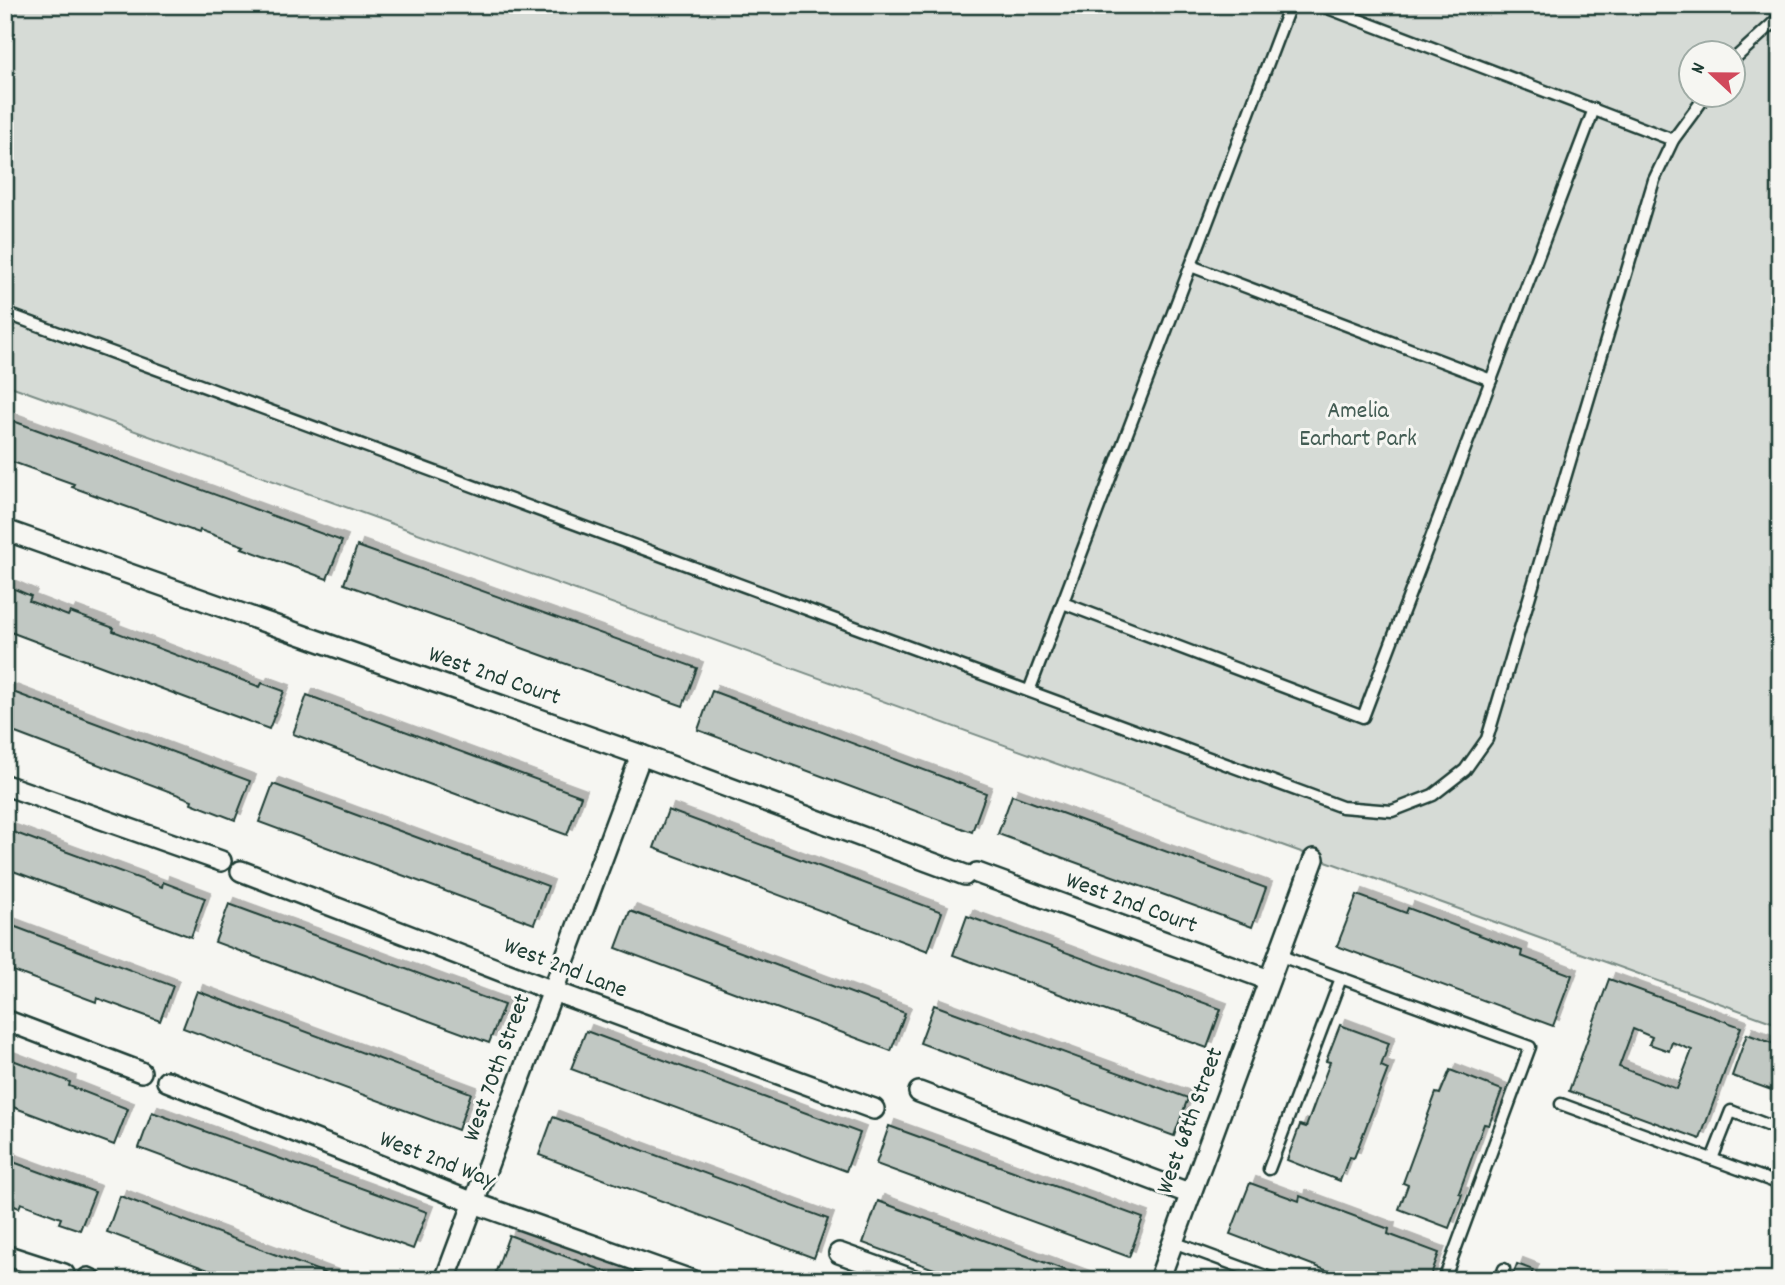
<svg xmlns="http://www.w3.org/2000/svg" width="1785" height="1285" font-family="Dekko,sans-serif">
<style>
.green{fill:#d6dbd6;stroke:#7a8c85;stroke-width:2;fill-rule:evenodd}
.building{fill:#c1c8c3;stroke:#1f3d34;stroke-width:2;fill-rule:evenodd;filter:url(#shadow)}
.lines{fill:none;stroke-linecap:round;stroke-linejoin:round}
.lane-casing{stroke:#1f3d34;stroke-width:15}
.street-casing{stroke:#1f3d34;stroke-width:24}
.lane{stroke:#f6f6f2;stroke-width:10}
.street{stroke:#f6f6f2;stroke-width:19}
.labels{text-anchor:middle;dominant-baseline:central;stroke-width:6;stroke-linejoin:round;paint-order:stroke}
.park-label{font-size:24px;fill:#445d54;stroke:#f6f6f2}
.street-label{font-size:24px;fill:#1f3d34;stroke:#f6f6f2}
</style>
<defs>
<filter id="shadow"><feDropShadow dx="6" dy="-6" stdDeviation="0" flood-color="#0004"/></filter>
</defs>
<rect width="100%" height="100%" fill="#f6f6f2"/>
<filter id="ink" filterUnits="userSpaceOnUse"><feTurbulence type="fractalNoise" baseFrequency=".0143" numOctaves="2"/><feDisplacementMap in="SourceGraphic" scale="14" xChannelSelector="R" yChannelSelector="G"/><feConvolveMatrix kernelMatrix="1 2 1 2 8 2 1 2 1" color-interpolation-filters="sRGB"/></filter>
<g filter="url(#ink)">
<path class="green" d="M5 5H1780V1025L5 384ZM1690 52H1732V94H1690Z"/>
<g class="building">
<polygon points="5,418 342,541 327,579 242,548 244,546 200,530 199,533 72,487 74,484 10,461 9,464 5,463"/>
<polygon points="357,546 697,668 683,706 344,584"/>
<polygon points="10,587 31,596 29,601 68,616 70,612 114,628 113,631 260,687 262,683 284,691 269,729 5,630 5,601"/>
<polygon points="5,689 250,781 235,820 191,803 192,800 5,729"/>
<polygon points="712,691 986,793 972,832 698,730"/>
<polygon points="307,695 581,796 567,835 293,734"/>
<polygon points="273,784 548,886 534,924 259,822"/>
<polygon points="1012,795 1266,888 1252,927 998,834"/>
<polygon points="668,810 942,912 928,951 654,848"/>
<polygon points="5,829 162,887 163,882 205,898 191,937 5,868"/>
<polygon points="1357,895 1406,913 1408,908 1522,951 1521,956 1572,975 1553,1026 1337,946"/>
<polygon points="229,904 504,1005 489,1043 215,942"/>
<polygon points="630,911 905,1013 891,1051 616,948"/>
<polygon points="967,916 1221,1009 1207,1048 953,955"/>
<polygon points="5,923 173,986 160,1021 97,998 96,1002 5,968"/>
<path d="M1609 979 1741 1027 1700 1139 1569 1091ZM1633 1029 1652 1037 1649 1044 1669 1051 1672 1042 1692 1050 1677 1089 1619 1067Z"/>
<polygon points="197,991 471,1093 458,1130 183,1028"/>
<polygon points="934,1005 1188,1098 1174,1136 920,1043"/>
<polygon points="1340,1025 1389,1043 1381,1066 1388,1069 1354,1158 1349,1157 1340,1181 1287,1160 1300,1125 1306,1127 1330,1062 1326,1061"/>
<polygon points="586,1031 860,1133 846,1171 571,1069"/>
<polygon points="1747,1034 1780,1046 1780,1093 1732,1076"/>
<polygon points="5,1057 70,1082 69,1086 128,1109 114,1145 5,1104"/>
<polygon points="1450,1070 1502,1090 1489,1125 1484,1124 1459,1193 1462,1194 1449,1228 1399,1209 1408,1185 1403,1183 1436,1093 1440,1094"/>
<polygon points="152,1112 427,1212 413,1249 139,1148"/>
<polygon points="553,1117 828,1219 814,1258 539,1155"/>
<polygon points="889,1126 1143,1218 1129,1257 876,1164"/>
<polygon points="5,1159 95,1192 80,1230 59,1223 61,1218 21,1203 19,1208 5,1202"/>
<polygon points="1250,1183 1299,1201 1300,1196 1389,1229 1388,1234 1439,1253 1429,1280 1352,1280 1230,1234"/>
<polygon points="120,1196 343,1280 235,1280 107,1232"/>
<polygon points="878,1201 1092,1280 964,1280 863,1243"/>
<polygon points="509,1235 628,1280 509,1280 495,1274"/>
<polygon points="1517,1264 1533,1270 1529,1280 1511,1280"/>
</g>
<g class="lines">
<defs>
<g id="lane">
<polyline points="1320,5 1673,140"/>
<polyline points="1732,61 1780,17"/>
<polyline points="1191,266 1491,380"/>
<polyline points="5,313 1342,807 1392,811 1433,795 1465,770 1487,739 1654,180 1673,140 1707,94"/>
<polyline points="1063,603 1363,717 1594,109"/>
<polyline points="1029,691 1290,5"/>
<polyline points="1278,955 1530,1047 1444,1280"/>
<polyline points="1561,1104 1780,1184"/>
<polyline points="1712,1159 1731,1111 1780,1130"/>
<polyline points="1269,1169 1341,978"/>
<polyline points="1173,1242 1276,1280"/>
<polyline points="1500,1280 1504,1269"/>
</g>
<g id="street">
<polyline points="5,530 641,755 965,875"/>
<polyline points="5,785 221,861"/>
<polyline points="241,871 553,991 874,1109"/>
<polyline points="977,873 1269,980"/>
<polyline points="5,1020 141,1072"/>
<polyline points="167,1081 474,1203 691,1280"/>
<polyline points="919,1092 1191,1194"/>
<polyline points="839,1253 914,1280"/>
<polyline points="5,1255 64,1274"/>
<polyline points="88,1278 92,1280"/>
<polyline points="445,1280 641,755"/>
<polyline points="1159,1280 1314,859"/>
</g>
</defs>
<use href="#lane" class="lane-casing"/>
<use href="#street" class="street-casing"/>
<use href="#lane" class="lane"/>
<use href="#street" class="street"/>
</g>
</g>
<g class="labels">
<g class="park-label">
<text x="1358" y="412">Amelia<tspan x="1358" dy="28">Earhart Park</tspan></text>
</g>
<g class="street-label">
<text transform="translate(494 677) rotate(19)">West 2nd Court</text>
<text transform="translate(1131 904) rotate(20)">West 2nd Court</text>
<text transform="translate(565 969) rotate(21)">West 2nd Lane</text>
<text transform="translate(498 1068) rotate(-70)">West 70th Street</text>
<text transform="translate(1191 1121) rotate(-70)">West 68th Street</text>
<text transform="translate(437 1161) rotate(21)">West 2nd Way</text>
</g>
</g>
<rect width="1785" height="1285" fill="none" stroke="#f6f6f2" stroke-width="28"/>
<rect x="14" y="14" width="1757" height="1257" fill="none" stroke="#1f3d34" stroke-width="2.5" filter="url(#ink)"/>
<g transform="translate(1712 74) rotate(292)"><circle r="33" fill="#f6f6f2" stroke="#a0aca6" stroke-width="2"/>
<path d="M0-5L12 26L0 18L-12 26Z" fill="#d1495b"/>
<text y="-10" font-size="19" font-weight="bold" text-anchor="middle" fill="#1f3d34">N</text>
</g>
</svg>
